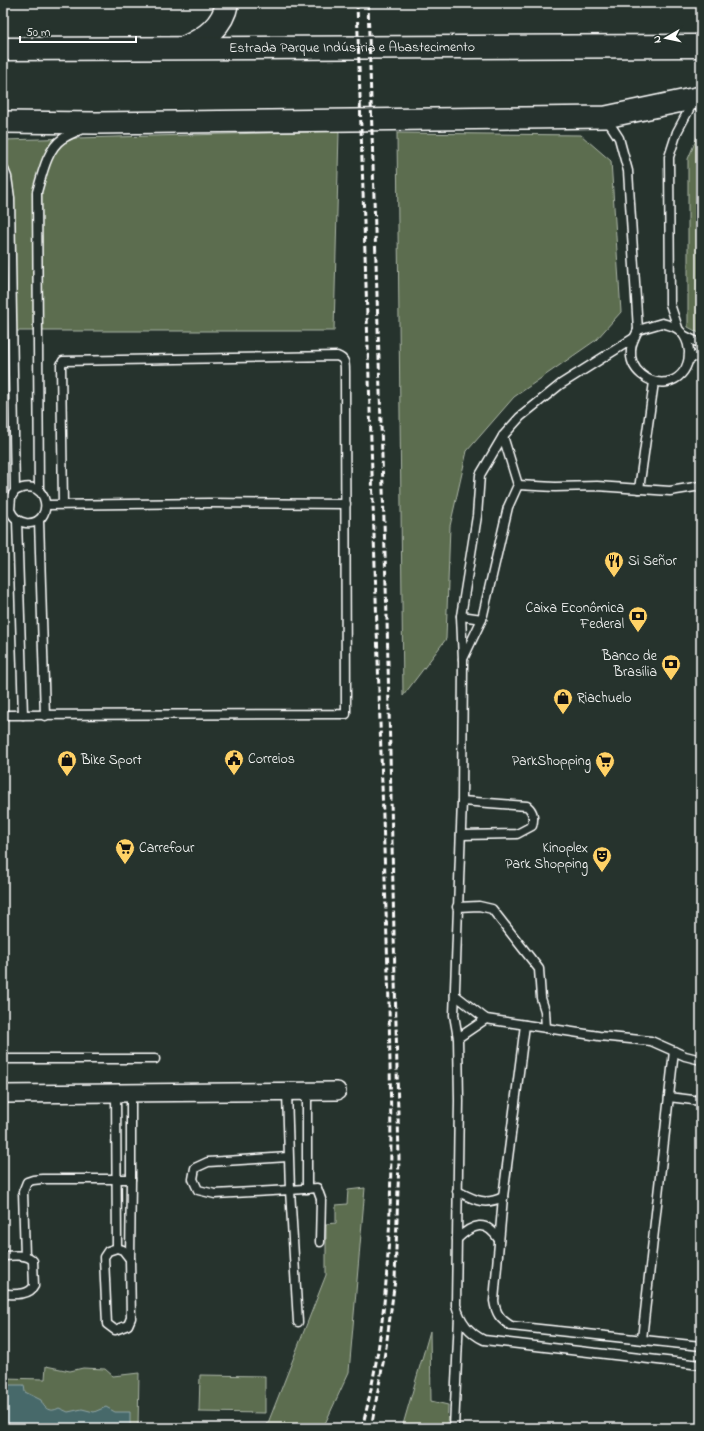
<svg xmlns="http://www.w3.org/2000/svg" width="704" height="1431" font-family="'Indie Flower',sans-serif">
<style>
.green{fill:#5b6d50;stroke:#adb6a8}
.water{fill:#46696b;stroke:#90a5a6}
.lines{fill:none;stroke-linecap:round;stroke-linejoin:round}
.service-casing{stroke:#fff;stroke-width:11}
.minor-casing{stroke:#fff;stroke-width:20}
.tertiary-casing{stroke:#fff;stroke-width:24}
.trunk-casing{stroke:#fff;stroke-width:25}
.service{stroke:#26332d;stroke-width:8}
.minor{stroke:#26332d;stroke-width:17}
.tertiary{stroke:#26332d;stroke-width:21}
.trunk{stroke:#26332d;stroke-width:22}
.rail{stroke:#fff;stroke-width:3;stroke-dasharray:6 3;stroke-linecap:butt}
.labels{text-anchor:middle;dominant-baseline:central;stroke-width:4;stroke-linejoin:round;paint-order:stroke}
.street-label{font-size:14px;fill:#fff;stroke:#26332d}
.poi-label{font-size:14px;fill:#fff;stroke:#26332d;text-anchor:start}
</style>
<rect width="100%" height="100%" fill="#26332d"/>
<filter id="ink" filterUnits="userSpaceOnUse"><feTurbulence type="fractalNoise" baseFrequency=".025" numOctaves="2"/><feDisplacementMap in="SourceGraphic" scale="8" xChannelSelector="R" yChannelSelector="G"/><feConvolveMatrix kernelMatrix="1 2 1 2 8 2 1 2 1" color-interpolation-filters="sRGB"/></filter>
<g filter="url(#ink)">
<g class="green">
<polygon points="701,128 701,334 688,327 688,159"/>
<polygon points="339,131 334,331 3,331 3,140"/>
<polygon points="397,133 581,135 611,161 621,312 596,340 514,397 467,451 450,526 446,639 403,696"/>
<polygon points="365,1188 349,1372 323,1428 266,1428 326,1275 326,1224 336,1223 336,1205 347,1204 348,1190"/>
<polygon points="430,1331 431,1401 448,1405 447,1428 402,1428"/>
<polygon points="46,1366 70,1371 83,1368 105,1369 113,1376 139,1373 138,1428 3,1428 3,1378 45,1379"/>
<polygon points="200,1375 265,1376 265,1413 199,1412"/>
</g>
<path class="water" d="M3 1385H24L25 1392 41 1400C44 1409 50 1413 59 1408L68 1412 82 1409 94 1412 106 1407 115 1412H130V1428H3Z"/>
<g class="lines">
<defs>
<g id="service">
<polyline points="606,118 619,138 628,171 638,330"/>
<path d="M3 167 7 177 10 198 15 491 11 497 10 510C13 517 18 522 26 523 56 526 50 473 15 491"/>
<path d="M662 323C668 325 675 326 679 330 696 345 691 377 667 382 649 385 629 370 631 350 631 344 635 336 638 330Z"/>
<polyline points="678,328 670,304 669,157 677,132 693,102"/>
<polyline points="685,336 701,344"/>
<path d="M634 338 561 384 520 417 503 436 480 475 477 516 461 616 463 660 462 801 454 1015 458 1038 459 1101 456 1305C460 1321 469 1333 484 1340L701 1365"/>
<polyline points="689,360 701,353"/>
<polyline points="518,485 555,487 597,486 670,491 701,486"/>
<polyline points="639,489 654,382"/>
<path d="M39 491 37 192C42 175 47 149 62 139 68 135 76 132 82 129"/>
<polyline points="46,505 209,503 346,504"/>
<polyline points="17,520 23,715"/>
<polyline points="39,520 45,716"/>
<polyline points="461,616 482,619"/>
<polyline points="463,659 482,619 508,507 518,485 503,436"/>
<path d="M3 715 346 714 345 371C345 363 345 359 337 356L63 361 61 365 63 504"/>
<path d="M461 835 517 834 532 826C534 818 534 812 527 806L462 801"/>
<polyline points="457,907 479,906 492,909 539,969 541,998 545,1011 546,1028"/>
<polyline points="455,995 486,1019 599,1036 651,1041 685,1056 701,1060"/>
<path d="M525 1025 503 1197 494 1301C496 1314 500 1319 511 1326L701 1346"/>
<polyline points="458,1038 486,1019"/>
<polyline points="3,1059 155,1059"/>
<polyline points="287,1092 290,1190 317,1188 321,1199 320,1242"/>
<polyline points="116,1093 117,1248"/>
<polyline points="669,1097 701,1101"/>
<polyline points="288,1157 208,1162 195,1168 193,1179 198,1190 215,1194 290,1190 298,1322"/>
<polyline points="307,1189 307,1091"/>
<path d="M457 1191C475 1200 484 1206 503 1197"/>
<path d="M457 1239C473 1224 486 1219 499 1240"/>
<polygon points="117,1248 123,1250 130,1259 131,1318 128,1325 115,1330 107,1324 104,1257 108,1251"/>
<path d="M3 1256C12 1256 27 1253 33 1261L34 1286C29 1296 13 1294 3 1294"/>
<polyline points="25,1256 23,1192 27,1182 33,1180 42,1179 131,1179 131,1092"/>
<polyline points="130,1259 131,1179"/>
<polyline points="642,1339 674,1051"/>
<polyline points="454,1428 459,1316"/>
</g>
<polyline id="minor" points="3,1094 337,1091"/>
<polyline id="tertiary" points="3,122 96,123 606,117 701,97"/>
<g id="trunk">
<path d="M186 47C205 38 223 26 227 3"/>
<path id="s1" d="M3 49 701 46"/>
</g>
</defs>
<use href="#service" class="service-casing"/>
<use href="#minor" class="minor-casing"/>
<use href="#tertiary" class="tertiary-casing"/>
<use href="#trunk" class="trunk-casing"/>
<use href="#service" class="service"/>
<use href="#minor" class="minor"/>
<use href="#tertiary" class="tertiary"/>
<use href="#trunk" class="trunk"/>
<g class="rail">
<path d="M357 3 389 1004C391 1145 398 1290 362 1428"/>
<polyline points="368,3 387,618 399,1159 395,1280 386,1347 371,1428"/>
</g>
</g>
</g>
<defs>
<symbol id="restaurant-pin" viewBox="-11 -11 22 30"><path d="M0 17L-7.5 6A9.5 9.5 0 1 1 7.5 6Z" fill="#ffd166" stroke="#26332d"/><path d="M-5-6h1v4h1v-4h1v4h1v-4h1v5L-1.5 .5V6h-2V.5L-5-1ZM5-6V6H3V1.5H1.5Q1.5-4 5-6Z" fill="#111"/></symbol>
<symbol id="bank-pin" viewBox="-11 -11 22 30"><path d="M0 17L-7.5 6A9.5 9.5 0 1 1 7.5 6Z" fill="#ffd166" stroke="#26332d"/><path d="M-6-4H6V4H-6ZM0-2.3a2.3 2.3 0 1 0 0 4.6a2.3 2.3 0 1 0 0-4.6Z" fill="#111"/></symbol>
<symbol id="shop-pin" viewBox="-11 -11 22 30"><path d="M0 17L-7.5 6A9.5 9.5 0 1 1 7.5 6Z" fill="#ffd166" stroke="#26332d"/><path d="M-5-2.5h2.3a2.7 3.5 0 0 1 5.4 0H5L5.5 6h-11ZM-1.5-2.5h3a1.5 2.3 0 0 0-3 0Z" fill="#111"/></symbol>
<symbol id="civic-pin" viewBox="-11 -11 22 30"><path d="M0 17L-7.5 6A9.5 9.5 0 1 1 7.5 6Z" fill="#ffd166" stroke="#26332d"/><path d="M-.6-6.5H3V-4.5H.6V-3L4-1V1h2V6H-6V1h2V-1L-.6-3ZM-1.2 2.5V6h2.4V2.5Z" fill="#111"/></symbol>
<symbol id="supermarket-pin" viewBox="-11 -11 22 30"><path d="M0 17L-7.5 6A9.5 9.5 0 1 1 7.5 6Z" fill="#ffd166" stroke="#26332d"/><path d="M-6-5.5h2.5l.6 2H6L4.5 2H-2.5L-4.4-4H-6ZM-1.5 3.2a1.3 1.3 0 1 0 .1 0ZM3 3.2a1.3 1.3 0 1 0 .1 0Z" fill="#111"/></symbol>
<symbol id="theatre-pin" viewBox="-11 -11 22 30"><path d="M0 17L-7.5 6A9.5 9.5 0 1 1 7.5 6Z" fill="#ffd166" stroke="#26332d"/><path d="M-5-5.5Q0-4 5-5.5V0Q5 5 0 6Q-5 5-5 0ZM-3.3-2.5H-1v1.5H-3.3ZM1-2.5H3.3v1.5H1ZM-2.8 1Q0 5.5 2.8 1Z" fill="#111"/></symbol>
</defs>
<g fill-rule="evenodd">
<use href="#restaurant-pin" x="603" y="550" width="22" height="30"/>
<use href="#bank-pin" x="627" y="605" width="22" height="30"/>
<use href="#bank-pin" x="660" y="653" width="22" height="30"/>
<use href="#shop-pin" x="552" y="687" width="22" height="30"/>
<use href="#civic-pin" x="223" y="748" width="22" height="30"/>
<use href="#shop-pin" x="56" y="749" width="22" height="30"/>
<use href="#supermarket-pin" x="594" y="750" width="22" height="30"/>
<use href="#supermarket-pin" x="114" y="837" width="22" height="30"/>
<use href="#theatre-pin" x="591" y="845" width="22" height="30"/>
</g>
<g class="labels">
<g class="street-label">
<text stroke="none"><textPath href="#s1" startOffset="349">Estrada Parque Indústria e Abastecimento</textPath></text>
</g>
<g class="poi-label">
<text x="628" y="561">Si Señor</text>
<text x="624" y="608" text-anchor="end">Caixa Econômica<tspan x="624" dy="16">Federal</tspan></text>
<text x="657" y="656" text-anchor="end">Banco de<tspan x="657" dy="16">Brasília</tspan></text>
<text x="577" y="698">Riachuelo</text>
<text x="248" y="759">Correios</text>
<text x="81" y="760">Bike Sport</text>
<text x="591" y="761" text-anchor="end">ParkShopping</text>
<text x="139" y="848">Carrefour</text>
<text x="588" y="848" text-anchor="end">Kinoplex<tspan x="588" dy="16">Park Shopping</tspan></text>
</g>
</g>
<rect width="704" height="1431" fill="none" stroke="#26332d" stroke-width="16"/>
<rect x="8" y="8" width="688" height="1415" fill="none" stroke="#fff" stroke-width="1.5" filter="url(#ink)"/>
<g transform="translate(666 38) rotate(261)" stroke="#26332d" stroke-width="3" paint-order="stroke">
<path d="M0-3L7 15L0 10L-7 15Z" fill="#ffffff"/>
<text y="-6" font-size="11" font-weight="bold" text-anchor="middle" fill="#ffffff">N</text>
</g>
<path d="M20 36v6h116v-6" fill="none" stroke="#ffffff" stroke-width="2"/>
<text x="26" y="36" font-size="12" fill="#ffffff" stroke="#26332d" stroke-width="3" paint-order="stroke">50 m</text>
</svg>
